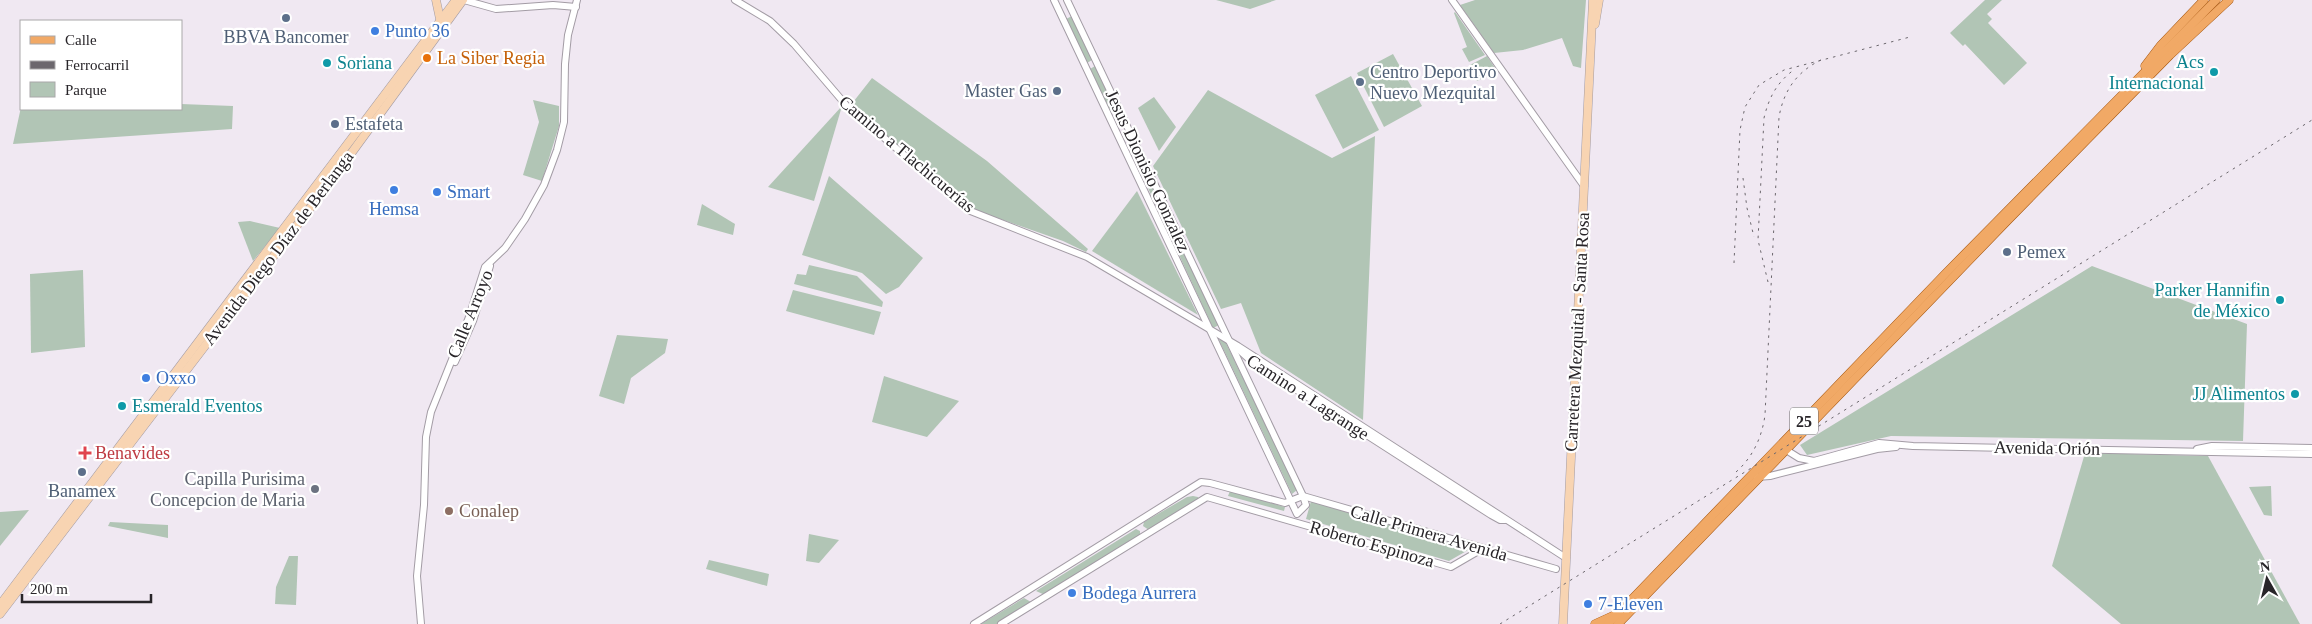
<svg xmlns="http://www.w3.org/2000/svg" width="2312" height="624" font-family="Georgia,serif">
<style>
.green{fill:#b1c5b5}
.lines{fill:none;stroke-linecap:round;stroke-linejoin:round}
.tertiary-casing{stroke:#a39ca5;stroke-width:8}
.secondary-casing{stroke:#a39ca5;stroke-width:9}
.primary-casing{stroke:#a4550e;stroke-width:9}
.tertiary{stroke:#fff;stroke-width:6}
.secondary{stroke:#f8d4b2;stroke-width:8}
.primary{stroke:#f1a966;stroke-width:8}
.rail{stroke:#6c676d;stroke-width:1;stroke-dasharray:2.5 5;stroke-linecap:butt}
.service-dot{fill:#5c6f8a;stroke:#fff;stroke-width:2}
.shop-dot{fill:#3f7fe0;stroke:#fff;stroke-width:2}
.food-dot{fill:#e8710a;stroke:#fff;stroke-width:2}
.culture-dot{fill:#0f9aa8;stroke:#fff;stroke-width:2}
.health-dot{fill:#e0444e;stroke:#fff;stroke-width:2}
.worship-dot{fill:#6b7280;stroke:#fff;stroke-width:2}
.education-dot{fill:#8d6e63;stroke:#fff;stroke-width:2}
.labels{text-anchor:middle;dominant-baseline:central;stroke-width:4.5;stroke-linejoin:round;paint-order:stroke}
.shield{fill:#fff;stroke:#686669;stroke-width:1}
.shield-label{font-size:16px;font-weight:bold;fill:#282529}
.shop-label{font-size:18px;fill:#366cbe;stroke:#fff;text-anchor:start}
.service-label{font-size:18px;fill:#4e5e75;stroke:#fff;text-anchor:start}
.food-label{font-size:18px;fill:#c56008;stroke:#fff;text-anchor:start}
.culture-label{font-size:18px;fill:#0d838f;stroke:#fff;text-anchor:end}
.street-label{font-size:18px;fill:#282529;stroke:#fff}
.health-label{font-size:18px;fill:#be3a42;stroke:#fff;text-anchor:start}
.worship-label{font-size:18px;fill:#5b616d;stroke:#fff;text-anchor:end}
.education-label{font-size:18px;fill:#785e54;stroke:#fff;text-anchor:start}
</style>
<rect width="100%" height="100%" fill="#f0e8f2"/>
<g class="green">
<polygon points="1216,0 1276,0 1250,9"/>
<polygon points="1475,0 1586,0 1581,68 1573,66 1562,38 1523,50 1494,53 1460,5"/>
<polygon points="1985,0 2002,0 1987,14 1992,19 1988,23 2027,63 2004,85 1965,44 1963,46 1950,33"/>
<polygon points="1455,12 1485,55 1469,62 1462,49 1467,47 1454,13"/>
<polygon points="1072,16 1092,60 1087,63 1066,19"/>
<polygon points="1393,54 1422,106 1384,127 1357,73"/>
<polygon points="1487,56 1497,71 1477,81 1470,65"/>
<polygon points="1095,66 1116,109 1111,112 1090,69"/>
<polygon points="1351,76 1379,130 1343,149 1315,95"/>
<polygon points="872,78 987,161 1088,249 1086,252 1063,241 972,209 850,106"/>
<polygon points="1208,90 1332,158 1375,136 1363,420 1261,353 1241,303 1221,309 1153,166"/>
<polygon points="1154,97 1176,127 1159,151 1138,108"/>
<polygon points="533,100 559,106 559,126 542,181 523,175 539,122"/>
<polygon points="181,104 233,106 232,129 13,144 21,107 21,109 181,109"/>
<polygon points="842,106 814,201 768,187"/>
<polygon points="1133,144 1219,325 1213,328 1128,145"/>
<polygon points="829,176 923,258 899,287 886,294 862,273 802,255"/>
<polygon points="1137,191 1198,315 1092,251"/>
<polygon points="702,204 735,224 733,235 697,225"/>
<polygon points="250,221 280,228 253,261 238,222"/>
<polygon points="809,265 857,276 883,302 882,307 794,284 797,274 806,275"/>
<polygon points="2092,266 2247,324 2243,441 1891,436 1807,455 1800,445"/>
<polygon points="83,270 85,347 31,353 30,274"/>
<polygon points="793,290 881,312 874,335 786,311"/>
<polygon points="617,335 668,339 665,353 631,378 624,404 599,396"/>
<polygon points="1224,339 1297,490 1292,494 1219,340"/>
<polygon points="884,376 959,401 927,437 872,422"/>
<polygon points="2085,453 2208,456 2300,624 2121,624 2052,566"/>
<polygon points="2271,486 2272,516 2264,515 2249,487"/>
<polygon points="1230,491 1285,507 1284,511 1228,496"/>
<polygon points="1193,496 1198,497 1199,499 1149,530 1143,526 1144,522 1187,497"/>
<polygon points="1311,501 1470,549 1449,561 1306,519"/>
<polygon points="29,510 0,546 0,512"/>
<polygon points="110,522 168,525 168,538 108,526"/>
<polygon points="1136,529 1140,531 1140,536 1045,595 1036,591"/>
<polygon points="809,534 839,540 819,563 806,561"/>
<polygon points="289,556 298,556 296,605 275,604 276,587"/>
<polygon points="709,560 769,574 767,586 706,569"/>
<polygon points="1024,598 1031,602 999,624 981,624"/>
</g>
<g class="lines">
<defs>
<g id="tertiary">
<polyline points="464,0 496,9 553,5 576,7"/>
<polyline points="735,0 770,21 794,44 846,105 968,210 1087,257 1238,346 1566,558"/>
<polyline points="1054,0 1297,514 1306,505 1303,496 1067,0"/>
<polyline points="1452,0 1584,186"/>
<polyline points="1238,349 1250,360 1491,515 1500,520 1505,520"/>
<polyline points="455,362 473,321 490,266"/>
<polyline points="1783,448 1799,458 1814,461 1879,443 1913,446 2312,454"/>
<polyline points="2197,449 2212,446 2312,448"/>
<polyline points="1757,477 1770,476 1877,449 1896,447"/>
<polyline points="1303,496 1556,569"/>
<polyline points="421,624 417,576 424,505 426,437 431,412 469,317 485,267 505,248 525,219 544,185 557,150 564,122 565,64 568,35 577,0"/>
<polyline points="974,624 1201,482 1210,483 1285,503 1303,496"/>
<polyline points="1001,624 1207,497 1451,567 1482,549"/>
</g>
<g id="secondary">
<polyline points="436,0 440,19"/>
<polyline points="1595,24 1599,0"/>
<polyline points="0,605 456,0"/>
<polyline points="0,614 331,181 463,0"/>
<polyline points="1563,624 1593,0"/>
</g>
<g id="primary">
<polyline points="2145,66 2161,45 2204,0"/>
<polyline points="1595,624 1619,613"/>
<polyline points="1608,624 1946,273 2216,0"/>
<polyline points="1618,624 2008,220 2170,55 2229,0"/>
</g>
</defs>
<use href="#tertiary" class="tertiary-casing"/>
<use href="#secondary" class="secondary-casing"/>
<use href="#primary" class="primary-casing"/>
<use href="#tertiary" class="tertiary"/>
<use href="#secondary" class="secondary"/>
<use href="#primary" class="primary"/>
<g class="rail">
<polyline points="1743,178 1747,208 1754,237"/>
<polyline points="1734,263 1740,130 1745,107 1759,85 1784,70 1910,37"/>
<path d="M1768 282 1758 240 1764 118C1769 97 1777 82 1795 69"/>
<path d="M1736 472C1753 457 1762 437 1765 415L1779 117C1784 89 1798 70 1825 58"/>
<polyline points="1500,624 2312,120"/>
</g>
</g>
<g class="service-dot">
<circle cx="286" cy="18" r="5"/>
<circle cx="1360" cy="82" r="5"/>
<circle cx="1057" cy="91" r="5"/>
<circle cx="335" cy="124" r="5"/>
<circle cx="2007" cy="252" r="5"/>
<circle cx="82" cy="472" r="5"/>
</g>
<g class="shop-dot">
<circle cx="375" cy="31" r="5"/>
<circle cx="394" cy="190" r="5"/>
<circle cx="437" cy="192" r="5"/>
<circle cx="146" cy="378" r="5"/>
<circle cx="1072" cy="593" r="5"/>
<circle cx="1588" cy="604" r="5"/>
</g>
<circle class="food-dot" cx="427" cy="58" r="5"/>
<g class="culture-dot">
<circle cx="327" cy="63" r="5"/>
<circle cx="2214" cy="72" r="5"/>
<circle cx="2280" cy="300" r="5"/>
<circle cx="2295" cy="394" r="5"/>
<circle cx="122" cy="406" r="5"/>
</g>
<path class="health-dot" d="M82.5 445.5h5v5h5v5h-5v5h-5v-5h-5v-5h5z"/>
<circle class="worship-dot" cx="315" cy="489" r="5"/>
<circle class="education-dot" cx="449" cy="511" r="5"/>
<g class="labels">
<rect class="shield" x="1790" y="407.5" width="28" height="27" rx="4"/>
<g class="shield-label">
<text x="1804" y="421">25</text>
</g>
<g class="shop-label">
<text x="385" y="31">Punto 36</text>
<text x="447" y="192">Smart</text>
<text x="394" y="209" text-anchor="middle">Hemsa</text>
<text x="156" y="378">Oxxo</text>
<text x="1082" y="593">Bodega Aurrera</text>
<text x="1598" y="604">7-Eleven</text>
</g>
<g class="service-label">
<text x="286" y="37" text-anchor="middle">BBVA Bancomer</text>
<text x="1370" y="72">Centro Deportivo<tspan x="1370" dy="21">Nuevo Mezquital</tspan></text>
<text x="1047" y="91" text-anchor="end">Master Gas</text>
<text x="345" y="124">Estafeta</text>
<text x="2017" y="252">Pemex</text>
<text x="82" y="491" text-anchor="middle">Banamex</text>
</g>
<g class="food-label">
<text x="437" y="58">La Siber Regia</text>
</g>
<g class="culture-label">
<text x="2204" y="62">Acs<tspan x="2204" dy="21">Internacional</tspan></text>
<text x="337" y="63" text-anchor="start">Soriana</text>
<text x="2270" y="290">Parker Hannifin<tspan x="2270" dy="21">de México</tspan></text>
<text x="2285" y="394">JJ Alimentos</text>
<text x="132" y="406" text-anchor="start">Esmerald Eventos</text>
</g>
<g class="street-label">
<text transform="translate(907 154) rotate(40)">Camino a Tlachicuerías</text>
<text transform="translate(1148 171) rotate(65)">Jesus Dionisio Gonzalez</text>
<text transform="translate(278 248) rotate(-53)">Avenida Diego Díaz de Berlanga</text>
<text transform="translate(470 314) rotate(-68)">Calle Arroyo</text>
<text transform="translate(1577 332) rotate(-87)">Carretera Mezquital - Santa Rosa</text>
<text transform="translate(1308 397) rotate(33)">Camino a Lagrange</text>
<text transform="translate(2047 448) rotate(1)">Avenida Orión</text>
<text transform="translate(1429 533) rotate(16)">Calle Primera Avenida</text>
<text transform="translate(1372 544) rotate(16)">Roberto Espinoza</text>
</g>
<g class="health-label">
<text x="95" y="453">Benavides</text>
</g>
<g class="worship-label">
<text x="305" y="479">Capilla Purisima<tspan x="305" dy="21">Concepcion de Maria</tspan></text>
</g>
<g class="education-label">
<text x="459" y="511">Conalep</text>
</g>
</g>
<rect x="20" y="20" width="162" height="90" fill="#ffffff" stroke="#a9a8a9"/>
<rect x="30" y="36" width="25" height="8" fill="#f1a966" stroke="#a9a8a9"/>
<text x="65" y="45" font-size="15" fill="#282529">Calle</text>
<rect x="30" y="61" width="25" height="8" fill="#6c676d" stroke="#a9a8a9"/>
<text x="65" y="70" font-size="15" fill="#282529">Ferrocarril</text>
<rect x="30" y="82" width="25" height="15" fill="#b1c5b5" stroke="#a9a8a9"/>
<text x="65" y="95" font-size="15" fill="#282529">Parque</text>
<g transform="translate(2267 579) rotate(352)" stroke="#ffffff" stroke-width="4" paint-order="stroke">
<path d="M0-4L9 19L0 12L-9 19Z" fill="#282529"/>
<text y="-8" font-size="14" font-weight="bold" text-anchor="middle" fill="#282529">N</text>
</g>
<path d="M22 594v8h129v-8" fill="none" stroke="#282529" stroke-width="2.5"/>
<text x="30" y="594" font-size="15" fill="#282529" stroke="#ffffff" stroke-width="4" paint-order="stroke">200 m</text>
</svg>
